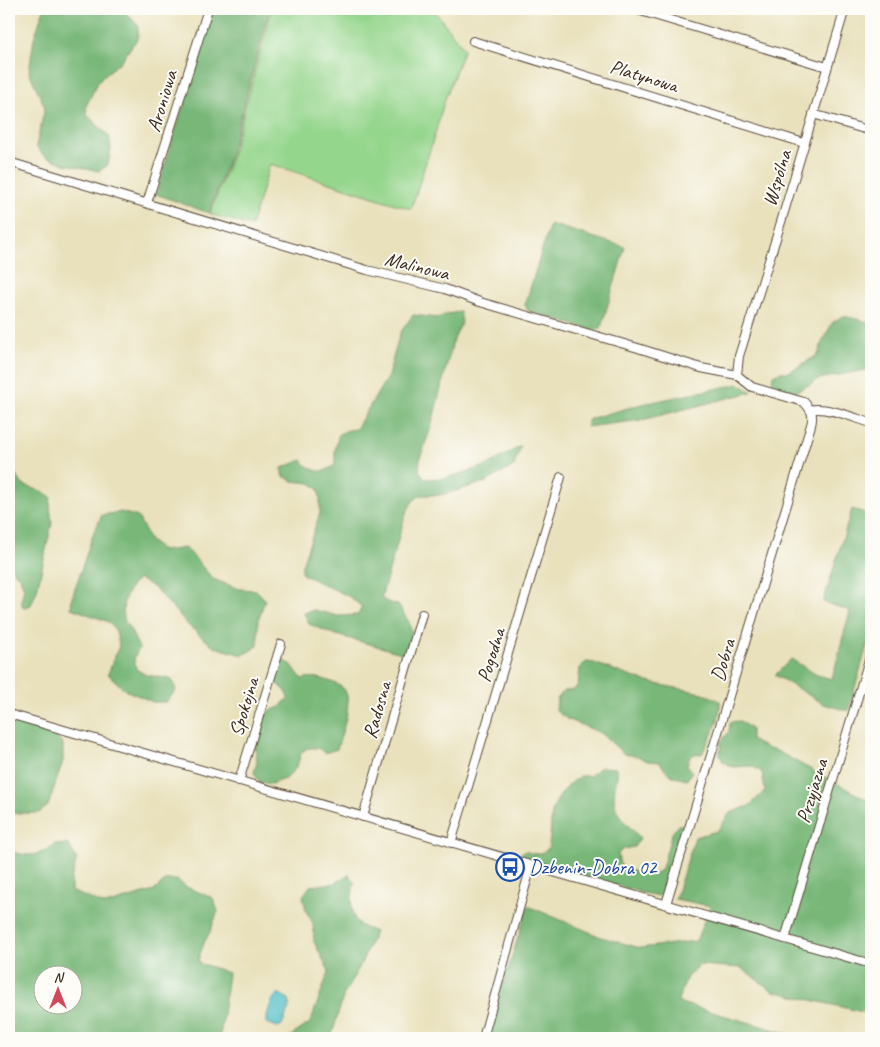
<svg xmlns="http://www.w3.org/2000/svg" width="880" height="1047" font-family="Caveat,sans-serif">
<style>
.green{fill:#95d68d;stroke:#688056}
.forest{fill:#78b778;stroke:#5a704b;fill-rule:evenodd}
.water{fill:#52bfc9;stroke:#467474}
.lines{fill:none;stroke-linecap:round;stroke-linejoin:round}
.minor-casing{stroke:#554536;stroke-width:10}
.minor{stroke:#fff;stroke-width:8}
.labels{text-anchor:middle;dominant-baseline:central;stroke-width:4;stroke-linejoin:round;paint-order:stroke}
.street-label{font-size:20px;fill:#3b2a1e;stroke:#fdfcf7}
.transit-label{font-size:20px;fill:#164399;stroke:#fdfcf7;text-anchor:start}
</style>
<rect width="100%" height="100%" fill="#fdfcf7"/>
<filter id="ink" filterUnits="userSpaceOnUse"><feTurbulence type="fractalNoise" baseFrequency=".02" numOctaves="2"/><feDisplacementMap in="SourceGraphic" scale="10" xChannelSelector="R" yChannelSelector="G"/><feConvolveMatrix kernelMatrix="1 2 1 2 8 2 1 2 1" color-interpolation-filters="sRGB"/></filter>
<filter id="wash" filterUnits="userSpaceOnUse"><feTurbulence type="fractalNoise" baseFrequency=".0096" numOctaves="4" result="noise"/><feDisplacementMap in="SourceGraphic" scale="20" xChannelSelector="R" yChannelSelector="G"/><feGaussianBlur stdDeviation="1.12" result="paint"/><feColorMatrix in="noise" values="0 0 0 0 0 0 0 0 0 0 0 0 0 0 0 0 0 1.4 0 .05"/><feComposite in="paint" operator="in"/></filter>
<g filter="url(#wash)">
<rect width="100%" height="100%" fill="#e9e1bc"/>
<polygon class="green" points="272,9 433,9 464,49 444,102 434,137 411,209 270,164 251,226 210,214 233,152"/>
<g class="forest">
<polygon points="44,9 122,9 138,25 138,38 120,62 99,80 86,106 87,115 109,136 111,148 108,165 99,171 65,164 44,156 36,146 45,107 29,72 34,38"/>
<polygon points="213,9 270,9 231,153 209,213 156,194"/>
<polygon points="550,224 625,247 601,328 595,331 528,311 525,305"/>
<path d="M460 312 462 322 453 341 431 427 420 459 419 471 427 479 446 478 486 466 521 446 514 466 486 482 441 495H421L413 501 406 513 381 598 387 602 398 605 409 622 412 633 405 654 333 634 309 624 304 613 314 610 338 616 358 615 362 607 350 597 302 574V565L320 513V498L318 488 310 483 292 481 282 475V468L302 460C306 467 315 472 324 471 327 470 332 467 335 465V450L339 434 348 430 356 429 388 376 400 333 413 315 438 318 447 314Z"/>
<polygon points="843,316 861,320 871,323 871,369 819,379 809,385 796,391 772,386 773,375 781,372 789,372 818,355 823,340 833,322"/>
<polygon points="739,384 752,392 642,420 586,427 589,419 638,405"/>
<polygon points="9,460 15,474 23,485 44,492 51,497 50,506 52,523 37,590 31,605 23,608 21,601 24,588 20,578 9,566"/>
<polygon points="852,509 871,515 871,633 848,711 824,704 775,675 791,659 817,675 832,679 850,611 823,602"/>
<polygon points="121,512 138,517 150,541 163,551 186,548 213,579 239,589 256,590 265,599 258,622 258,646 243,655 214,647 189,626 155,588 139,579 132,585 124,600 123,613 125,622 130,629 139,648 134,658 136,669 146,675 172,679 176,690 166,702 153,702 125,690 108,674 119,646 116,631 109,622 71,608 72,598 93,534 102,515"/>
<path d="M282 660 291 664 302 679C312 676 320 678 329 681 334 683 340 685 343 688 355 701 341 734 337 749L325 753 318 748H307L301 753 297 766 287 778 271 784 260 782 254 773 257 762 255 745 257 736 267 712 280 707 288 698 286 691 275 682 276 669Z"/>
<path d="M586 662 594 663C614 670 635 679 656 684 678 689 700 690 720 701 722 719 710 738 702 754 692 753 690 755 687 765L692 771 687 780C673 777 667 775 660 762L647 761 640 757 624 754 601 733 567 719 556 711 557 699 564 691 574 690 578 685 580 668Z"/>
<polygon points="9,721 54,734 63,744 63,761 48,806 39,813 12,813 9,812"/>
<polygon points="740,721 751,729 751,740 770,750 773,749 871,802 871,1014 773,991 741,968 700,965 687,977 677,1002 803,1038 486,1038 528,906 601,937 640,948 696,941 710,906 675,899 695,837 717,831 730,813 749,806 765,791 762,772 752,766 733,767 723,762 720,754 721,741 729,732 730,722"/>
<path d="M601 767 616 768C619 775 616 779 615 787 611 815 624 819 640 838L634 847 623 849 618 854 620 865 635 872 653 875 662 869 671 835 678 825H683L685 831 665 891 659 896 643 893 521 858V853L526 851C535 856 541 854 548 849 551 837 550 825 552 813 556 798 567 785 580 776H590L594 772Z"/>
<path d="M55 844 69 845 77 860 71 878V891L105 905 154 891 166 880H177L186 887 213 898 218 911 210 932 204 943 198 960 200 964C209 965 219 970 228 973L221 1031 218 1038H9V851C29 857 38 857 55 844ZM42 974H72V1004H42Z"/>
<path d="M349 875 355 882C351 895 348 915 360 925 364 928 371 930 375 932L360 966 344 994 331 1038H288L310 1023 329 971 314 942 313 923 306 911 303 896 310 886 335 883Z"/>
</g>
<path class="water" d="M277 994H280L289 999 290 1005 282 1026 277 1027 267 1023C266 1014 271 1000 277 994Z"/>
</g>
<g filter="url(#ink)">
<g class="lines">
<defs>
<g id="minor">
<polyline points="634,9 827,67"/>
<polyline points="473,41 804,143"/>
<polyline points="813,114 871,131"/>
<path d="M9 162 367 270 445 289 480 302 638 348 701 368 732 374 737 375 752 387 804 402C811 410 814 414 811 425L666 904"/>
<polyline points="147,203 208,9"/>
<polyline points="737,375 739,356 778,232 845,9"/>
<path d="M811 410C824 405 857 419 871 423"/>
<polyline points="9,714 871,964"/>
<polyline points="239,781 281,644"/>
<polyline points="363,817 422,614"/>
<polyline points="451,843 561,477"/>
<polyline points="785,939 871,653"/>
<polyline points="483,1038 531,866"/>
</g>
</defs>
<use href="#minor" class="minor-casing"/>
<use href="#minor" class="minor"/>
</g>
</g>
<defs>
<symbol id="bus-ring" viewBox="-11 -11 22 22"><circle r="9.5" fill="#fdfcf7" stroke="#1a4fb4" stroke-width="1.5"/><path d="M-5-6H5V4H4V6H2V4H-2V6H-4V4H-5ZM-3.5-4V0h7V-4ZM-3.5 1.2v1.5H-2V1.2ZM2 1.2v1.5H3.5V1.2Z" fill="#1a4fb4"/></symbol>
</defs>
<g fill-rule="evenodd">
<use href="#bus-ring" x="494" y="851" width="32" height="32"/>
</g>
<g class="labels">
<g class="street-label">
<text transform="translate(644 76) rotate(17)">Platynowa</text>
<text transform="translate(162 101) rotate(-73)">Aroniowa</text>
<text transform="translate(777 178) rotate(-73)">Wspólna</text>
<text transform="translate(417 266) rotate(14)">Malinowa</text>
<text transform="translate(491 655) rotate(-73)">Pogodna</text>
<text transform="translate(723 660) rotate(-73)">Dobra</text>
<text transform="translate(244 707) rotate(-73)">Spokojna</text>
<text transform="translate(377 710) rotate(-74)">Radosna</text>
<text transform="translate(812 791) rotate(-73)">Przyjazna</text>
</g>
<g class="transit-label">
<text x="529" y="867">Dzbenin-Dobra 02</text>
</g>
</g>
<rect width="880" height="1047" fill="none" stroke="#fdfcf7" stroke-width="30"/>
<g transform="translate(58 990)"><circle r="24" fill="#fdfcf7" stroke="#afa8a0"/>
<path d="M0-4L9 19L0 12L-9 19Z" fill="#d1495b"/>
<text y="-8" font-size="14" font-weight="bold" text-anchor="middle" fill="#3b2a1e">N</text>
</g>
</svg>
